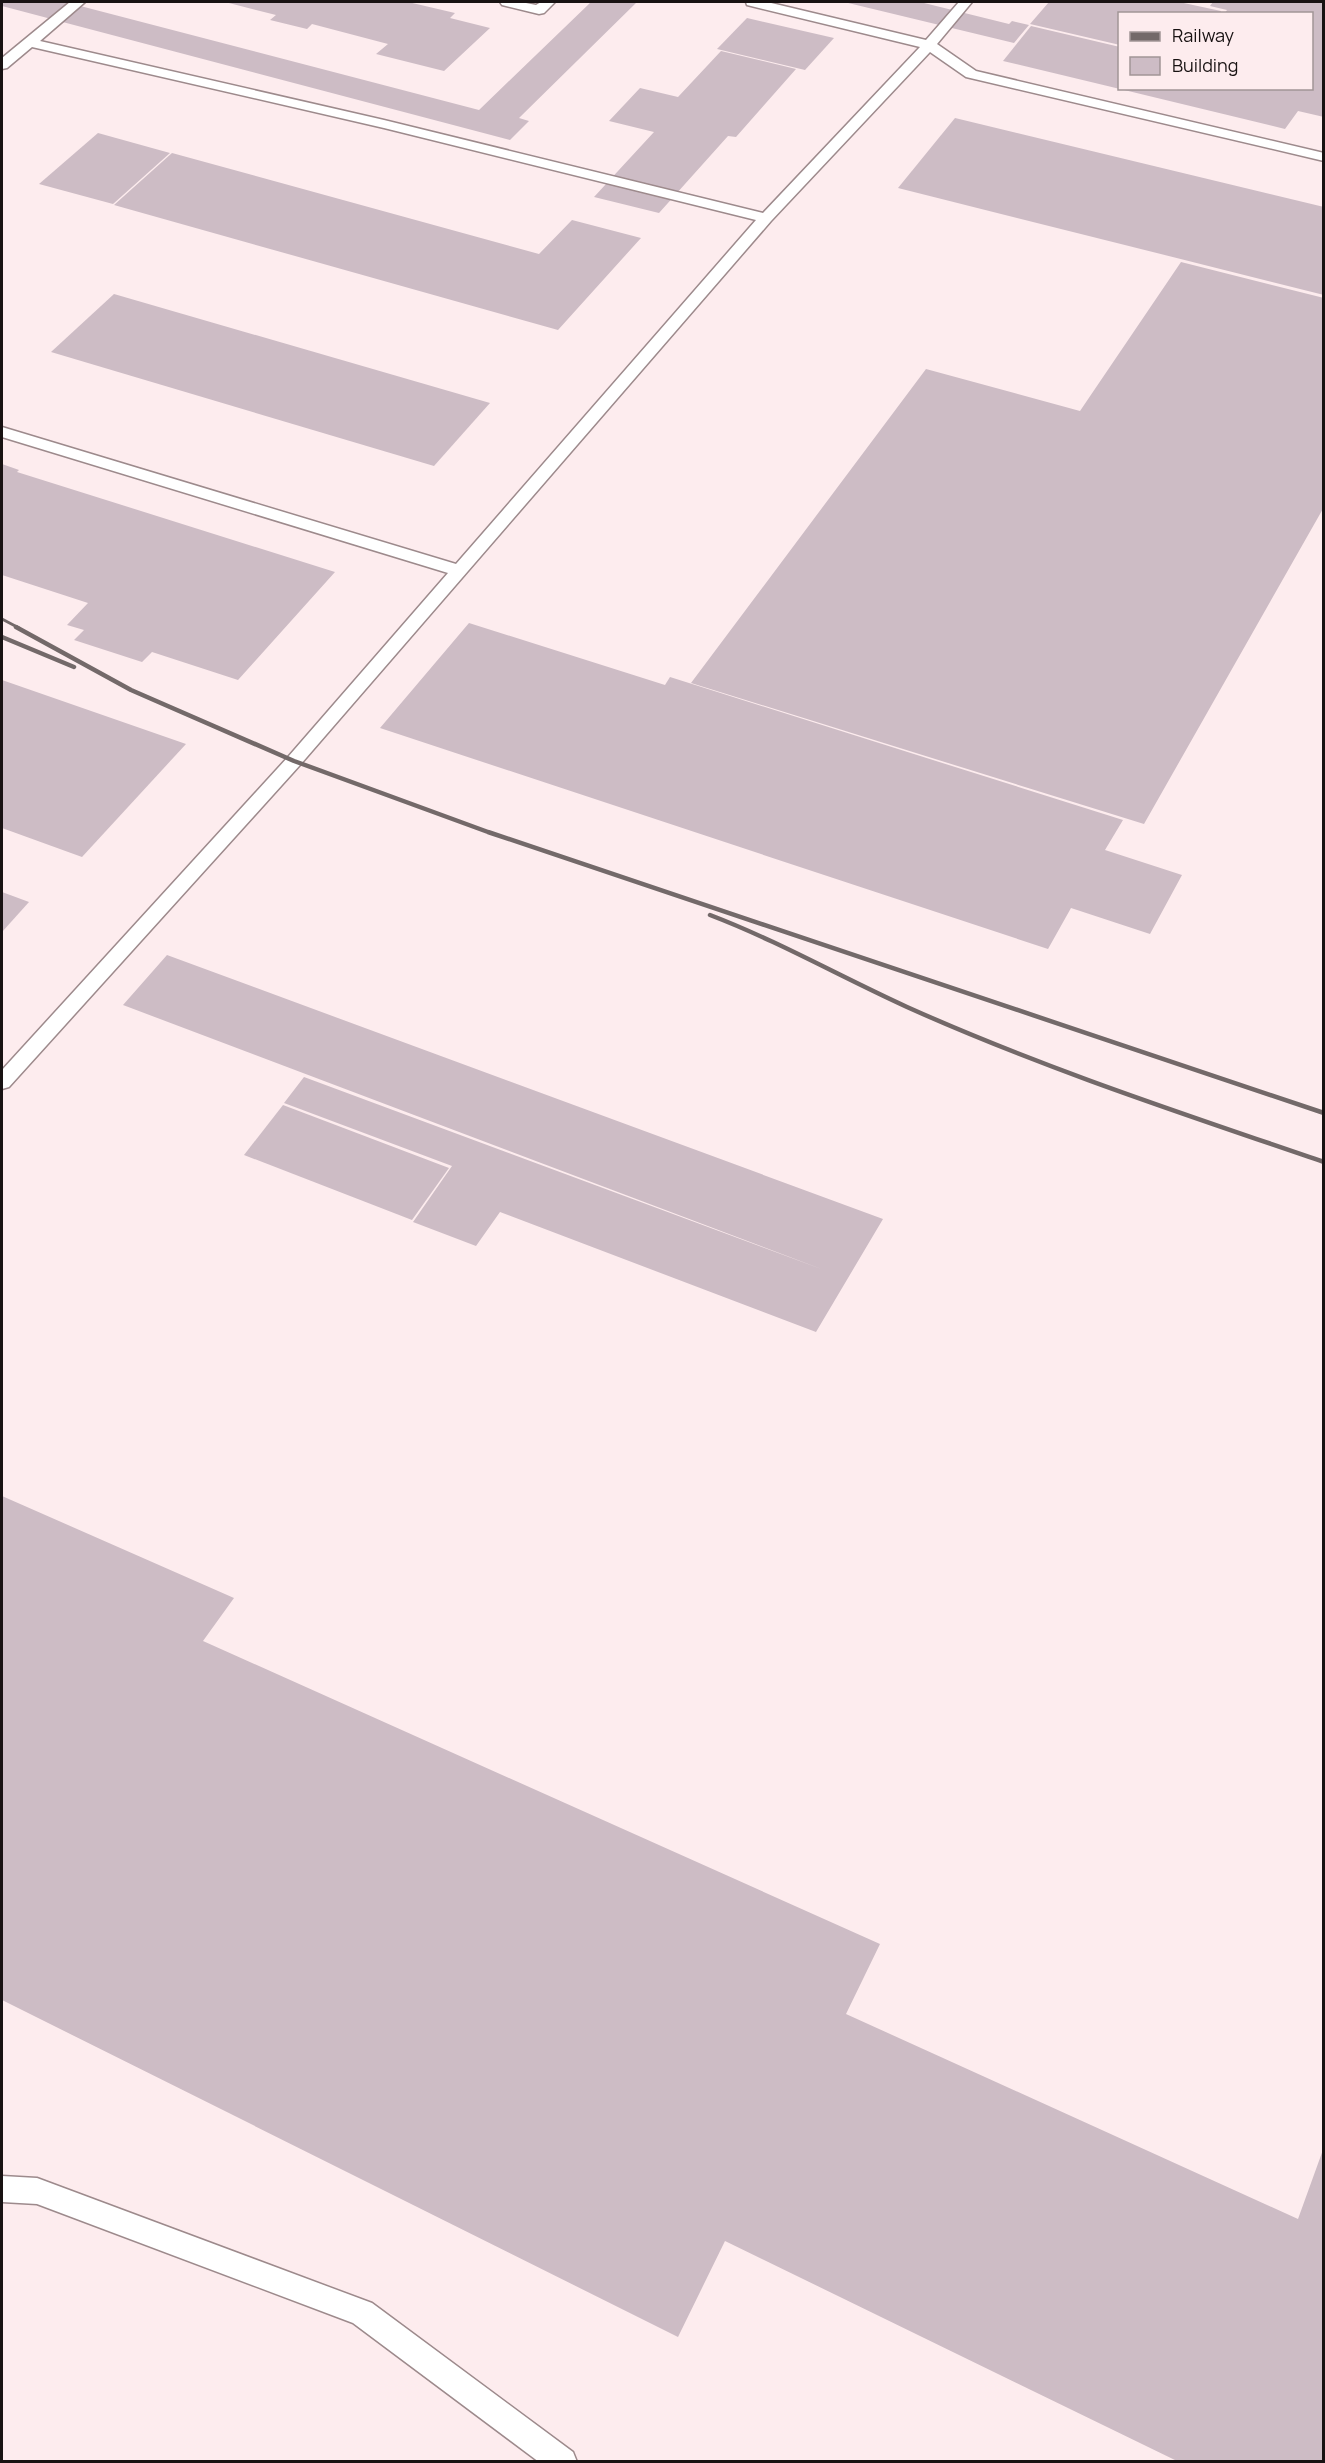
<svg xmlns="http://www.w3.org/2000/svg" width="1325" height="2463" font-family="Manrope,sans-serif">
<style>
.building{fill:#cdbcc5}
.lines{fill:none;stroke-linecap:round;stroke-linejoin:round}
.lane-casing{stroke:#9d8a8c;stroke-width:3}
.lane{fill:#fff;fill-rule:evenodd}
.rail-far1{stroke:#736969;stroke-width:3}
.rail{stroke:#736969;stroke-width:4.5}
</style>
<rect width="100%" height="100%" fill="#fdecee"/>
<g class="building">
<polygon points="2,2 65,2 479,110 591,2 637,2 519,118 529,121 510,140 2,6"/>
<polygon points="225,2 408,2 455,13 450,18 490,28 444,71 376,54 388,44 312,24 307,29 270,20 276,15"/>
<polygon points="844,2 920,2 1009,24 1012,21 1029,25 1014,43"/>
<polygon points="1049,2 1179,2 1221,11 1220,14 1120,14 1120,45 1030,24"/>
<polygon points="1213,2 1324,2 1324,117 1298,111 1285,129 1120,89 1312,88 1312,14 1224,14 1227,10 1210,6"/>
<polygon points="747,18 834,38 805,70 717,49"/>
<polygon points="1031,26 1120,47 1120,89 1003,61"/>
<polygon points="721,51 796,69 736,137 728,136 659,213 594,197 654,132 609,121 640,88 678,97"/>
<polygon points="955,118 1324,207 1324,295 898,188"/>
<polygon points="98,133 170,153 113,204 39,184"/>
<polygon points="172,153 539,254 572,220 641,238 558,330 114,205"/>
<polygon points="1181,262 1324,298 1324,507 1144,824 691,683 926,369 1080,411"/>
<polygon points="114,294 490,403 434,466 51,352"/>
<polygon points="2,464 19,470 17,472 335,572 238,680 152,652 142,662 74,640 84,630 67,625 88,603 2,575"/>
<polygon points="469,623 665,685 670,677 1123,820 1105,850 1182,875 1150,934 1071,908 1048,949 380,728"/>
<polygon points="2,680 186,744 82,857 2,828"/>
<polygon points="2,892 29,902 2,932"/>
<polygon points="167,955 883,1219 816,1332 500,1212 476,1246 413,1222 452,1166 284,1103 304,1077 824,1270 123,1005"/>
<polygon points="283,1105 449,1168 412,1220 244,1155"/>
<polygon points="2,1496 234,1598 203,1641 880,1944 846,2014 1298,2219 1324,2147 1324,2462 1179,2462 725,2241 678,2337 2,2000"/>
</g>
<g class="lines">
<defs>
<g id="lane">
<polygon points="70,2 85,2 40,41 384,120 763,213 920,47 747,5 746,2 767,2 926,40 959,2 972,2 937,44 976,71 1324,153 1324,161 966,77 930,52 771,221 300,765 9,1087 2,1089 2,1070 288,757 448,573 2,437 2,427 456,564 756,220 384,128 32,47 7,68 2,69 2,58"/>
<polygon points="500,2 521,2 536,5 541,2 555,2 544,13 539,14 502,5"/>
<polygon points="2,2176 37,2178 372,2303 573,2452 577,2462 539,2462 353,2323 37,2204 2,2202"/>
</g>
</defs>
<use href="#lane" class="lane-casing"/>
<use href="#lane" class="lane"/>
<polyline class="rail-far1" points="2,619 19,628"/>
<g class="rail">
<polyline points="16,627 131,690 294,761 488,832 1324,1113"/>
<polyline points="2,637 74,667"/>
<path d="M710 915C778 941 841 977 907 1007 1043 1068 1184 1114 1324 1162"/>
</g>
</g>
<rect width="1325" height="2463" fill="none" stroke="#181212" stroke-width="6"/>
<rect x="1118" y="12" width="195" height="78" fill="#fdecee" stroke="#a19596" stroke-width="1.5"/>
<rect x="1130" y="32" width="30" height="9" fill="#736969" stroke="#a19596" stroke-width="1.5"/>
<text x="1172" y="42" font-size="18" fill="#181212">Railway</text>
<rect x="1130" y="57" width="30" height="18" fill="#cdbcc5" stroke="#a19596" stroke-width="1.5"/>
<text x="1172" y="72" font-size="18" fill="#181212">Building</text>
</svg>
